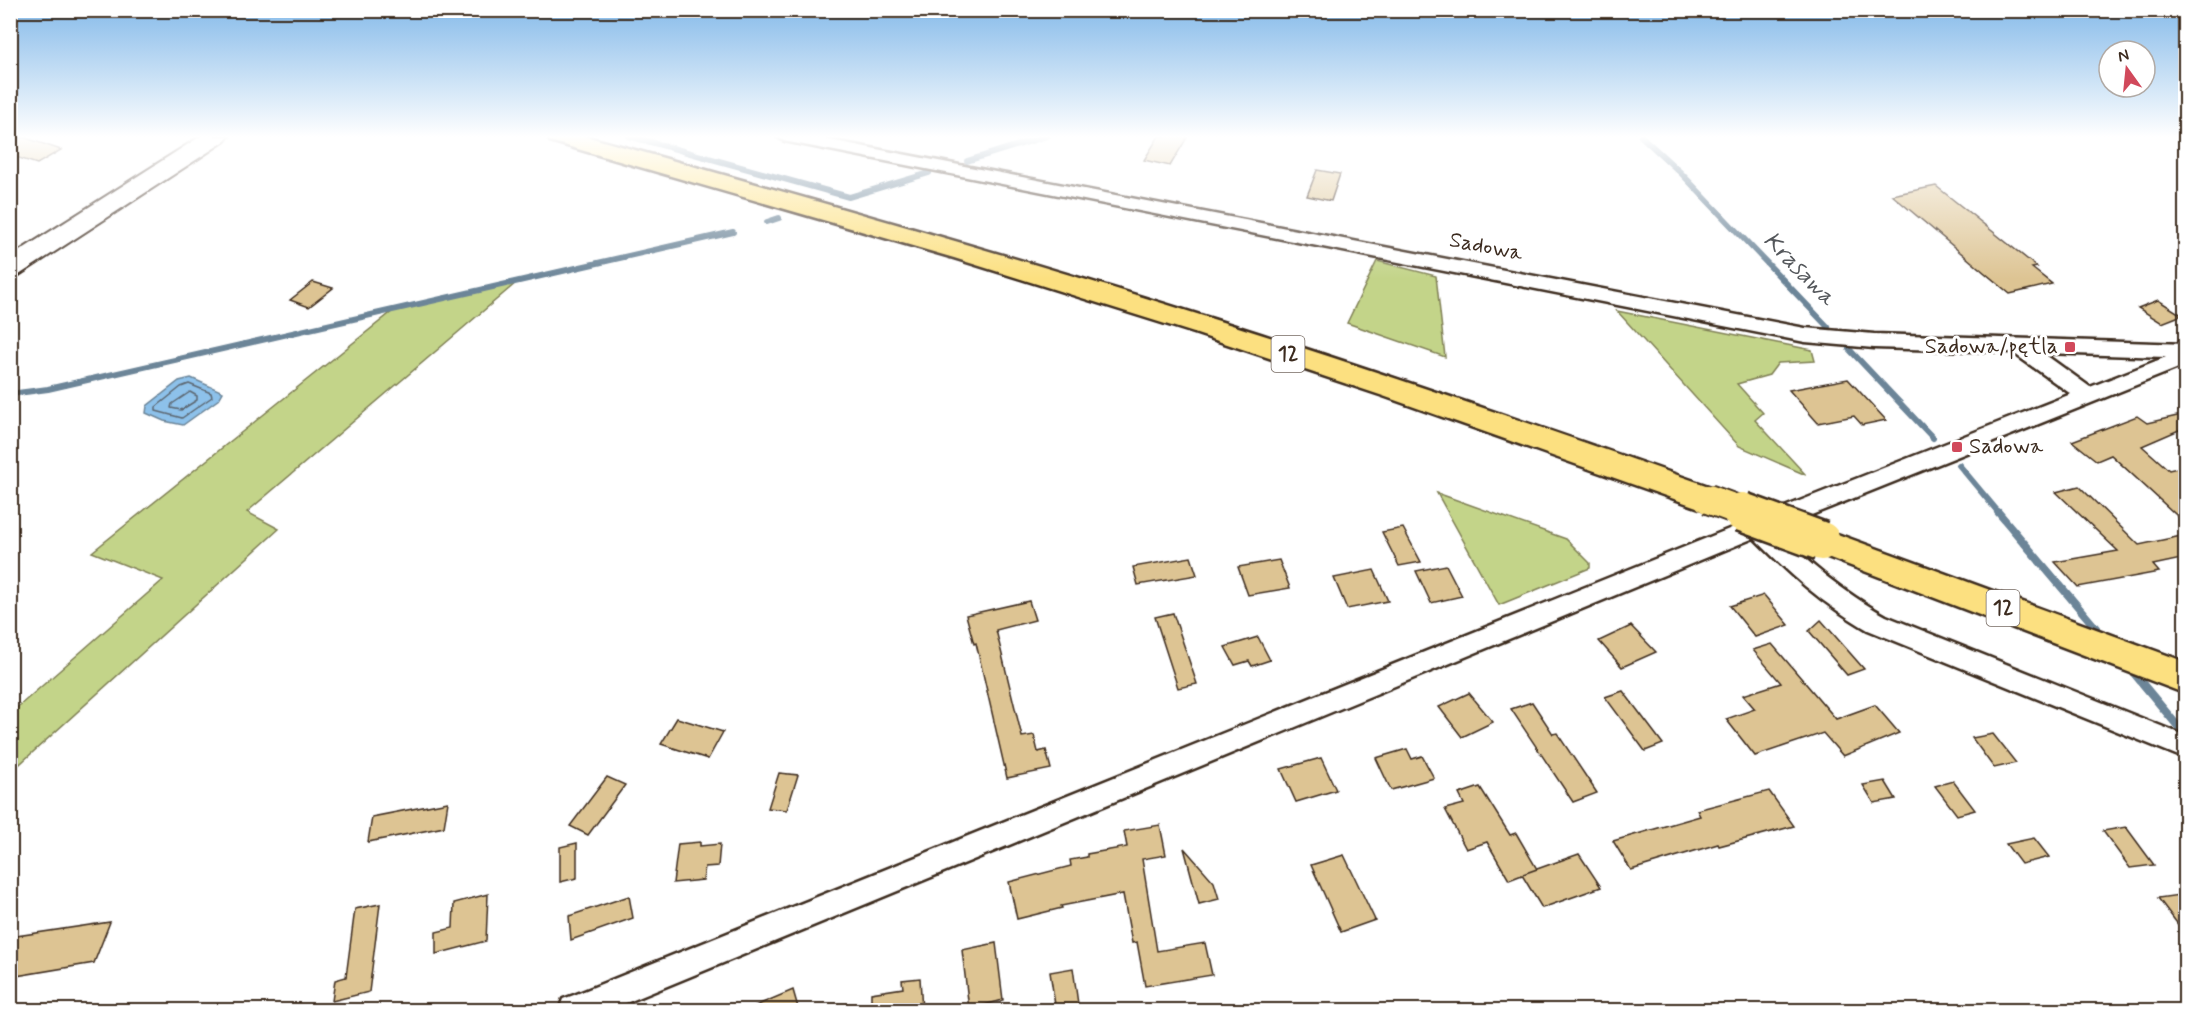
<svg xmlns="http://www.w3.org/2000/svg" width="2196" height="1021" font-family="Mynerve,sans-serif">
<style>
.green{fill:#c3d489;stroke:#7f7f54;stroke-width:1.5}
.water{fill:#8dc1ea;stroke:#6c8598;stroke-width:1.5}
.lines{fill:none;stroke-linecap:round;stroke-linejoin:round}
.shore{stroke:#5c6670;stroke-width:1.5}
.stream-far1{stroke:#6c8598;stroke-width:6}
.stream{stroke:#6c8598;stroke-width:8}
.building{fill:#ddc493;stroke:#3b2a1e;stroke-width:1.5}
.minor-casing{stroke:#3b2a1e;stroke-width:5}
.secondary-casing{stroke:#3b2a1e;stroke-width:4}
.motorway-casing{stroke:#3b2a1e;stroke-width:5}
.minor{fill:#fff;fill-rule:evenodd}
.secondary{fill:#fff;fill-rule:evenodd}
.motorway{fill:#fce080;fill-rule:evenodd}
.motorway-bridge-far1-casing{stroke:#3b2a1e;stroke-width:32;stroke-linecap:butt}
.motorway-bridge-casing{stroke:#3b2a1e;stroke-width:43;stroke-linecap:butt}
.motorway-bridge-far1{stroke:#fce080;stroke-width:28}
.motorway-bridge{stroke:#fce080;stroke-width:38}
.poi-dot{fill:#d1495b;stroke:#fff;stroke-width:2}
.labels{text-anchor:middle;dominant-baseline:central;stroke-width:6;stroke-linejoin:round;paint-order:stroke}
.shield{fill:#fff;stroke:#766a62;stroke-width:1.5}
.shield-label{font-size:21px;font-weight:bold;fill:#3b2a1e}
.street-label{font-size:22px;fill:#3b2a1e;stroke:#fff}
.poi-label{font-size:22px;fill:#3b2a1e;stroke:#fff;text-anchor:end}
.water-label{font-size:24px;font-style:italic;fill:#54575b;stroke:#fff}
</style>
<rect width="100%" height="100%" fill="#fff"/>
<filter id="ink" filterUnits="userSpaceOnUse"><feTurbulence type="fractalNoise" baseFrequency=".0167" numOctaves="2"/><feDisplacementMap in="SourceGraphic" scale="12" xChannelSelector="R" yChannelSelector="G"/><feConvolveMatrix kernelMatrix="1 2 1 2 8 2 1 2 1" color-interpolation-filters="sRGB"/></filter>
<g filter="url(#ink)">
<g class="green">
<polygon points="1377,261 1436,276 1445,357 1347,323"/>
<polygon points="516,283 247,512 279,529 11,772 11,713 163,580 92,552 393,311"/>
<polygon points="1617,311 1812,350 1815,361 1778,363 1769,375 1737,384 1763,413 1755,420 1806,475 1739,446"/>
<polygon points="1437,493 1566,539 1590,563 1590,568 1499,605"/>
</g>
<polygon class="water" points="191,378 223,392 219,399 183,425 164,421 146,413 147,406 179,381"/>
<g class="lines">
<g class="shore">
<polygon points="189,384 211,393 212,397 182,418 156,411 156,407 181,387"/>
<polygon points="190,392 197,396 197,400 181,410 171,408 172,404"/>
</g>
<g class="stream-far1">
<polyline points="629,136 849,197 929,173"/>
<polyline points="1641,136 1681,173 1828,327"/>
<polyline points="967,161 1047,136"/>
<polyline points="767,222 779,218"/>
<polyline points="1849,349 1933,438"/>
<polyline points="10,394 48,389 733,232"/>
<polyline points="1959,465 1999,513"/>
</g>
<g class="stream">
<polyline points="1998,512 2096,628"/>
<polyline points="2132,671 2181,730"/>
</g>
</g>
<g class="building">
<polygon points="1159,136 1188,136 1170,166 1144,160"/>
<polygon points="23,137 61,150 37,164 10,155 10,144"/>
<polygon points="1317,170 1340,174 1331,201 1307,196"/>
<polygon points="1936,186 2037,267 2032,268 2052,284 2010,294 1892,195"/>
<polygon points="313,282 333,288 309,307 290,300"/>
<polygon points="2158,300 2182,315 2162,323 2138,308"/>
<polygon points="1848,379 1886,420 1862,425 1854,416 1818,423 1789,390"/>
<polygon points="2186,414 2186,427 2142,446 2169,470 2186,466 2186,524 2111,455 2097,461 2072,441 2137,416 2147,423"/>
<polygon points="2079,486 2139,545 2186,535 2186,558 2153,565 2159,572 2078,587 2055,562 2118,551 2056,492"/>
<polygon points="1403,528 1421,562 1399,566 1382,532"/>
<polygon points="1191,557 1197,575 1138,585 1133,567"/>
<polygon points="1279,560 1290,588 1248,595 1238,567"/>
<polygon points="1446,565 1462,596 1431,603 1416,571"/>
<polygon points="1374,570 1388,601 1347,609 1334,578"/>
<polygon points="1764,595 1789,625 1755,637 1730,606"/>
<polygon points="1029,601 1035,620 996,630 1022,737 1034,735 1038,752 1046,750 1051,769 1007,778 976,643 974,644 966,615"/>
<polygon points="1173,613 1197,684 1178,688 1155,617"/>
<polygon points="1821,620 1864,669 1847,675 1809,631"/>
<polygon points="1631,626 1656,652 1622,667 1599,641"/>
<polygon points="1258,637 1270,660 1252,666 1249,661 1235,665 1225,647"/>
<polygon points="1772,644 1836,719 1875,705 1899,733 1843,756 1823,733 1755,756 1726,719 1755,709 1743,695 1781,683 1753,650"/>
<polygon points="1623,691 1663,744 1645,751 1605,697"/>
<polygon points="1469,693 1493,722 1462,737 1439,707"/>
<polygon points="1532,702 1553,734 1557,733 1597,793 1573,802 1511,709"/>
<polygon points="677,718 723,732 708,759 661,744"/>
<polygon points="1993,734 2016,763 1994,768 1972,738"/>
<polygon points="1407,749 1412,759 1422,756 1434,778 1391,790 1376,758"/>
<polygon points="1321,758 1336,790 1296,802 1281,769"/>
<polygon points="779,773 798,775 787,810 768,808"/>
<polygon points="607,777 625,785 588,835 570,826"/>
<polygon points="1885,781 1896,799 1874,803 1863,785"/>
<polygon points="1953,781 1975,810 1957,815 1935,786"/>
<polygon points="1480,787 1510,835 1516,833 1537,869 1523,874 1579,854 1601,887 1542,908 1522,875 1509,880 1487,842 1466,849 1445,809 1464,804 1459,794"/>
<polygon points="1769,791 1794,826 1719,846 1718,844 1631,870 1613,841 1700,816 1697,810"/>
<polygon points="448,802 444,827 368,842 372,817"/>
<polygon points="1160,825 1166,855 1142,859 1157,951 1205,943 1212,975 1145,986 1137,942 1132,943 1123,894 1061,906 1062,908 1017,919 1009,882 1071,866 1070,860 1087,857 1087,854 1127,847 1124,831"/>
<polygon points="2126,827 2154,865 2130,868 2103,831"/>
<polygon points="2034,838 2049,857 2021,864 2006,844"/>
<polygon points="700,842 700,846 720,844 718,866 705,867 703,880 673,883 678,844"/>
<polygon points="577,843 577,878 560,882 560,847"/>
<polygon points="1184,848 1214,882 1219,899 1199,904"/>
<polygon points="1344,855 1375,920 1341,932 1311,865"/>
<polygon points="488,894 486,941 436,954 436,932 453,928 454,903"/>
<polygon points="2186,894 2186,935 2158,898"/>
<polygon points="629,896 633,918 571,940 569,916"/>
<polygon points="380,904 369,992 332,1001 335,980 346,977 355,909"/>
<polygon points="110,922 94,963 10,977 10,937"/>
<polygon points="996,943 1003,1000 969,1009 962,950"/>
<polygon points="1073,968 1079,1011 1056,1011 1050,972"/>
<polygon points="920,978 922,1011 871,1011 871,993 903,988 902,980"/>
<polygon points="793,990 799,1011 746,1011 746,1010"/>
</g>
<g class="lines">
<defs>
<path id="minor" d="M776 136H809L1805 328 1874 334 2186 344V365L1774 530C1811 565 1840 590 1886 616L2186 736V759L1868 630C1820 602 1793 577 1754 538L609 1010H559L563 999 574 995 1749 521 2071 394 2012 352 1874 348 1805 342 784 141ZM2043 353 2166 357 2090 387Z"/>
<polygon id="secondary" points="201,136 229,136 225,141 19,275 10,277 10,257"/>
<g id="motorway">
<path d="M547 136H585C796 195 1007 254 1216 320 1385 373 1552 431 1720 490L1724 499 1720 508 1708 511 1383 396 1194 333 954 258 550 141Z"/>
<polygon points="1821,528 2186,662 2186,694 1809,550 1804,541 1809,532"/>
</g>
</defs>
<use href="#minor" class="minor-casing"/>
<use href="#secondary" class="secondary-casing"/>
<use href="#motorway" class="motorway-casing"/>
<use href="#minor" class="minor"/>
<use href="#secondary" class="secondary"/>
<use href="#motorway" class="motorway"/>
<defs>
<polyline id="motorway-bridge-far1" points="1708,499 1746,513"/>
<polyline id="motorway-bridge" points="1742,512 1821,541"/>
</defs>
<use href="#motorway-bridge-far1" class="motorway-bridge-far1-casing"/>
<use href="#motorway-bridge" class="motorway-bridge-casing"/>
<use href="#motorway-bridge-far1" class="motorway-bridge-far1"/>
<use href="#motorway-bridge" class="motorway-bridge"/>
</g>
</g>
<linearGradient id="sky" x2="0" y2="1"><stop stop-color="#83b9e9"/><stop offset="0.49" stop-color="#fff"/><stop offset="1" stop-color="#fff" stop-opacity="0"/></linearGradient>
<rect width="2196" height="279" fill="url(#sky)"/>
<g class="poi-dot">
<rect x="2064" y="341" width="12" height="12" rx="3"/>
<rect x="1951" y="441" width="12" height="12" rx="3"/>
</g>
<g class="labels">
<g class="shield">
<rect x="1271.5" y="336" width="33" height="36" rx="4.5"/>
<rect x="1986.5" y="590" width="33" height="36" rx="4.5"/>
</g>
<g class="shield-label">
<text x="1288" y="354">12</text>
<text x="2003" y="608">12</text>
</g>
<g class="street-label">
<text transform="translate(1486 247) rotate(11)">Sadowa</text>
</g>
<g class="poi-label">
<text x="2058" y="347">Sadowa/pętla</text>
<text x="1969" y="447" text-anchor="start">Sadowa</text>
</g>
<g class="water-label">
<text transform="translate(1799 269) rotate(46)">Krasawa</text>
</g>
</g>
<rect width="2196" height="1021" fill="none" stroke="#fff" stroke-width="36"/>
<rect x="18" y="18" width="2160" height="985" fill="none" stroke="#3b2a1e" stroke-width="2" filter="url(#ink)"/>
<g transform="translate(2127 69) rotate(345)"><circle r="28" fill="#ffffff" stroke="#b1aaa5" stroke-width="1.5"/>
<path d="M0-4.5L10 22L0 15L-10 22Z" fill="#d1495b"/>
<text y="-9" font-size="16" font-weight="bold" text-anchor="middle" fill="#3b2a1e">N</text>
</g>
</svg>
